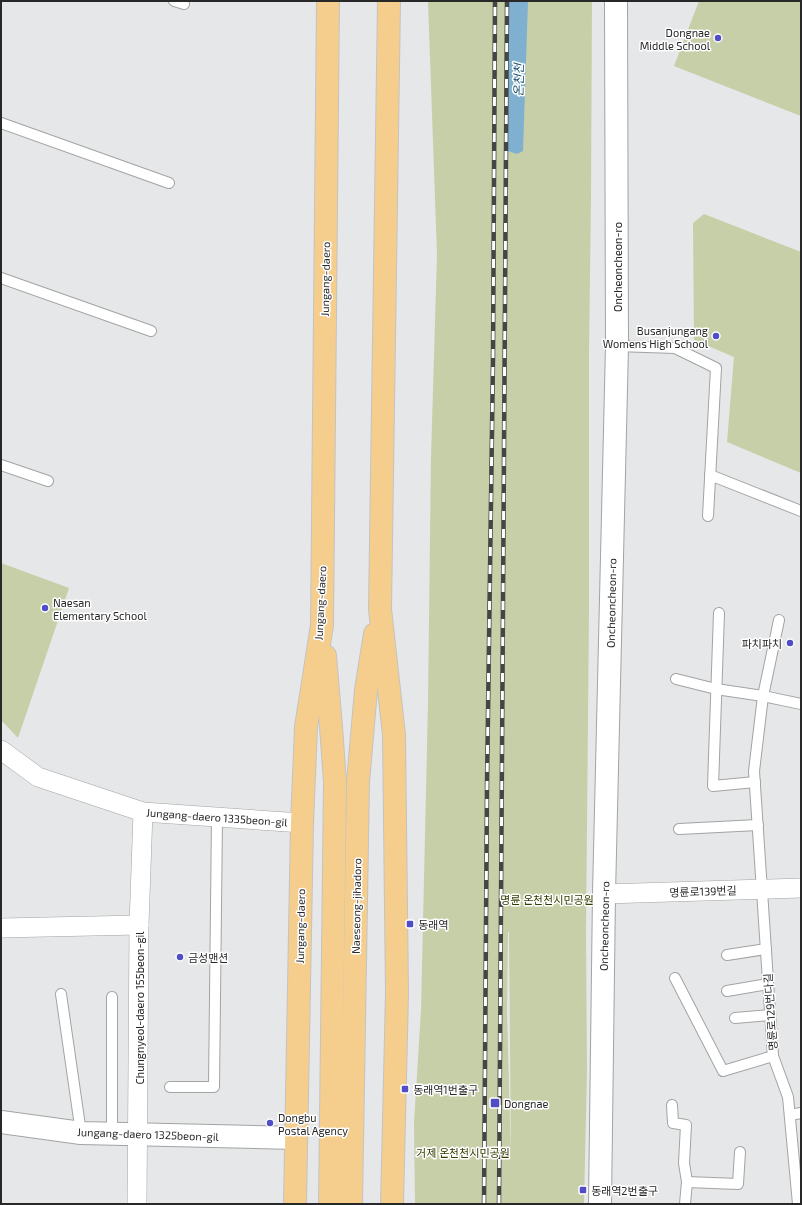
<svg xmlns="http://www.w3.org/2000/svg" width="802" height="1205" font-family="'Exo 2','Noto Sans KR',sans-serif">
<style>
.green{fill:#c6cfa7;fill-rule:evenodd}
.water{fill:#7fb0cf}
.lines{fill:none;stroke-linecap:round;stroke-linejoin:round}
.service-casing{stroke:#a2a3a3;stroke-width:12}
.minor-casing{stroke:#a2a3a3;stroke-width:20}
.tertiary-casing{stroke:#a2a3a3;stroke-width:24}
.primary-casing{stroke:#c3c3c3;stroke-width:24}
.service{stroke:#fff;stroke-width:10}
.minor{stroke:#fff;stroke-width:19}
.tertiary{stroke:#fff;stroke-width:22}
.primary{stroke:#f5ce8d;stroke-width:22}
.rail-casing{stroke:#454546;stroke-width:4.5}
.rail{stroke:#fff;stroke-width:3;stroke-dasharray:9;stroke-linecap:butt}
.poi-dot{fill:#514ec5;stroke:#fff;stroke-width:1.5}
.labels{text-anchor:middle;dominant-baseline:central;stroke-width:3;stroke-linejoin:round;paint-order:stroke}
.poi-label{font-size:11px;fill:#282829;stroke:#fff;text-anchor:start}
.street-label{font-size:11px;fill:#282829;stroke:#fff}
.park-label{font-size:11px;fill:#353c00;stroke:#fff}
.water-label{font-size:12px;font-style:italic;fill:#0f4c6c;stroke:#fff}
</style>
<rect width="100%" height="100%" fill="#e6e7e8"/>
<g class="green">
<path d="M428 1H592L591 198 589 351V609L586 933 587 1070 584 1204H415L414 1123 421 1010 428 703 431 457 437 255ZM508 932H509L511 1161 507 1010Z"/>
<polygon points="699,1 801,1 801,116 674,66"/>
<polygon points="704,214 801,252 801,473 727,442 734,357 694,340 693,223"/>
<polygon points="1,563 69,588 18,738 1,720"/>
</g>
<polygon class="water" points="509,1 528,1 523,151 517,154 508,151"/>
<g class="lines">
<defs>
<g id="service">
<polyline points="174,1 184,4"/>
<polyline points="1,123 169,183"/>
<polyline points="1,278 151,331"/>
<polyline points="617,346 675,348 716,368 708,516"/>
<polyline points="1,465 48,481"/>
<polyline points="710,475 801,511"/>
<polyline points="719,613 713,786 755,782"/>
<polyline points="779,620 763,696 754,771 773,1056 788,1097 798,1204"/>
<polyline points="676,679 716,689 763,696 801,704"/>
<polyline points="679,829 758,825"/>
<polyline points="727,955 766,949"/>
<polyline points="675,978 723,1071 773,1056"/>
<polyline points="727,991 768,984"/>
<polyline points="61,994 81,1133"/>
<polyline points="112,997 112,1134"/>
<polyline points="735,1018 770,1015"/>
<polyline points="170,1087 214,1087 217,817"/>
<polyline points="672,1105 673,1123 686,1125 684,1163 687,1182 685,1204"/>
<polyline points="790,1115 801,1113"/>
<polyline points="687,1182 738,1184 740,1152"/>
</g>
<g id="minor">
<polyline points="1,750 38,777 143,812 302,823"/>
<polyline points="604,894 801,888"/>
<polyline points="1,928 139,925"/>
<polyline points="137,1204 139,925 143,812"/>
</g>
<g id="tertiary">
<polyline points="1,1122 81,1133 296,1138"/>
<polyline points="600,1204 604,894 617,346 616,1"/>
</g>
<g id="primary">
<polyline points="389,1 380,609 394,735 397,993 392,1204"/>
<polyline points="325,656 331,727 335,782 330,1204"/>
<polyline points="295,1204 302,823 306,727 322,625 328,1"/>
<polyline points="351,1204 358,782 366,690 375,634"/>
</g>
</defs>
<use href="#service" class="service-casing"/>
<use href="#minor" class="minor-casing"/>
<use href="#tertiary" class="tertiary-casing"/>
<use href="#primary" class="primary-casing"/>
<use href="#service" class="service"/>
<use href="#minor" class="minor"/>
<use href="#tertiary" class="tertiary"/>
<use href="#primary" class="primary"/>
<defs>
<g id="rail">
<polyline points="484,1204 487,785 493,359 495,1"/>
<polyline points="499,1204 507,1"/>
</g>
</defs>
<use href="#rail" class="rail-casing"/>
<use href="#rail" class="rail"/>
</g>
<g class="poi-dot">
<circle cx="718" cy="38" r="4"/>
<circle cx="716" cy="336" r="4"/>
<circle cx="45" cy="608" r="4"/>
<circle cx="790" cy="643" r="4"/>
<rect x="406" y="920" width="8" height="8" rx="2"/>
<circle cx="180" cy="957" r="4"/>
<rect x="401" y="1085" width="8" height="8" rx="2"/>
<rect x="490" y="1098" width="10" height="10" rx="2"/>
<circle cx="270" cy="1123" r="4"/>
<rect x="579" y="1186" width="8" height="8" rx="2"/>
</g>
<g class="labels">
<g class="poi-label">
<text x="710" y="32" text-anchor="end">Dongnae<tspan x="710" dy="13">Middle School</tspan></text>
<text x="708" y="330" text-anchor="end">Busanjungang<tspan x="708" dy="13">Womens High School</tspan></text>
<text x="53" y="602">Naesan<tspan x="53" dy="13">Elementary School</tspan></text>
<text x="782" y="643" text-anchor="end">파치파치</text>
<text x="418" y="924">동래역</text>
<text x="188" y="957">금성맨션</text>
<text x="413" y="1089">동래역1번출구</text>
<text x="504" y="1103">Dongnae</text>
<text x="278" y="1117">Dongbu<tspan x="278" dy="13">Postal Agency</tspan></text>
<text x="591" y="1190">동래역2번출구</text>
</g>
<g class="street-label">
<text transform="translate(617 267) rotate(-90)">Oncheoncheon-ro</text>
<text transform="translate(325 279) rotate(-89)">Jungang-daero</text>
<text transform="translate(320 603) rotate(-87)">Jungang-daero</text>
<text transform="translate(611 603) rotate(-89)">Oncheoncheon-ro</text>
<text transform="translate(217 817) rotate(4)">Jungang-daero 1335beon-gil</text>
<text transform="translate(703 891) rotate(-2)">명륜로139번길</text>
<text transform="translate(356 906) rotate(-89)">Naeseong-jihadoro</text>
<text transform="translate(300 926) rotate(-89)">Jungang-daero</text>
<text transform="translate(604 926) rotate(-89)">Oncheoncheon-ro</text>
<text transform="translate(139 1008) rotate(-90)">Chungnyeol-daero 155beon-gil</text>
<text transform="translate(770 1012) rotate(-94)">명륜로129번다길</text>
<text transform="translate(148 1134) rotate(2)">Jungang-daero 1325beon-gil</text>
</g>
<g class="park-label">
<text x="547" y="899">명륜 온천천시민공원</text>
<text x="463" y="1152">거제 온천천시민공원</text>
</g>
<g class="water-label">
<text transform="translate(518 80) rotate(-89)">온천천</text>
</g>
</g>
<rect width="802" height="1205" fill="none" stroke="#282829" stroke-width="4"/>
</svg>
